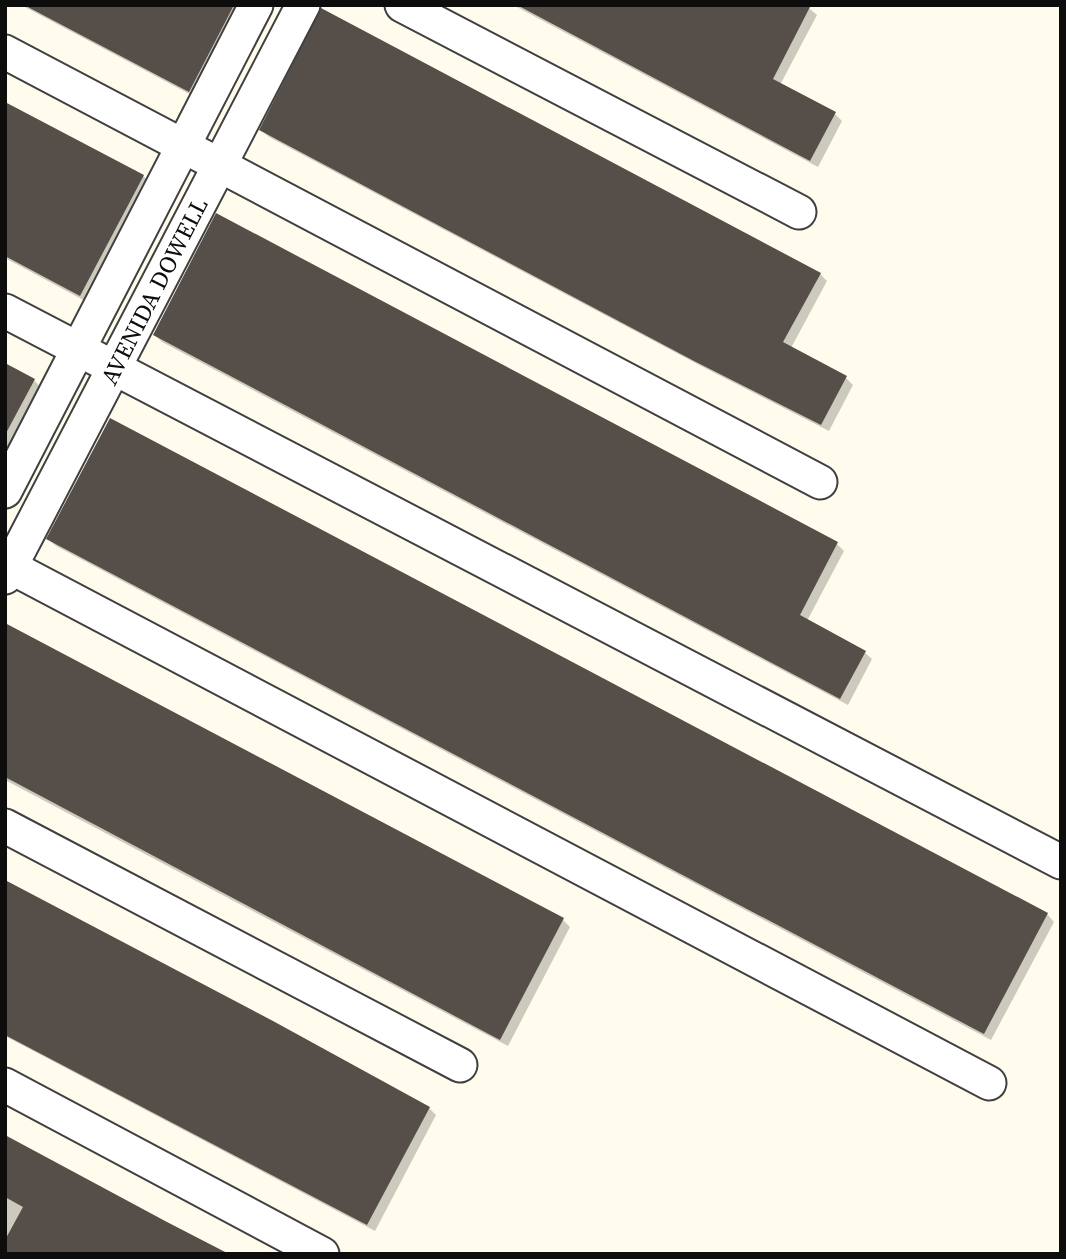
<svg xmlns="http://www.w3.org/2000/svg" width="1066" height="1259" font-family="'Source Serif 4',serif">
<style>
.shadow{fill:#0003}
.building{fill:#564e49}
.lines{fill:none;stroke-linecap:round;stroke-linejoin:round}
.minor-casing{stroke:#404040;stroke-width:37}
.minor{stroke:#fff;stroke-width:33}
.labels{text-anchor:middle;dominant-baseline:central;stroke-width:7;stroke-linejoin:round;paint-order:stroke}
.street-label{font-size:24px;fill:#0d0d0d;stroke:#fff}
</style>
<rect width="100%" height="100%" fill="#fffced"/>
<g class="shadow">
<polygon points="21,5 246,5 197,98"/>
<polygon points="513,5 805,5 817,15 780,85 834,113 842,121 818,167"/>
<polygon points="5,103 143,176 150,183 87,302 5,258"/>
<polygon points="261,130 820,274 827,281 791,348 846,378 853,385 829,431 703,367 269,137"/>
<polygon points="155,335 837,544 844,551 807,621 864,652 872,659 848,705 162,342"/>
<polygon points="5,365 34,380 41,388 5,455"/>
<polygon points="48,539 1047,914 1054,922 991,1040 56,546"/>
<polygon points="5,625 563,920 570,927 508,1046 5,780"/>
<polygon points="5,882 429,1108 436,1115 375,1231 5,1036"/>
<polygon points="5,1138 223,1254 5,1254"/>
</g>
<g class="building">
<polygon points="24,5 234,5 189,92"/>
<polygon points="517,5 811,5 773,79 836,112 810,161"/>
<polygon points="321,8 821,273 783,342 847,376 821,425 694,361 259,130"/>
<polygon points="5,102 144,175 80,296 5,256"/>
<polygon points="216,213 838,542 800,615 866,651 840,699 153,335"/>
<polygon points="5,363 35,379 5,435"/>
<polygon points="110,418 1048,913 984,1034 46,539"/>
<polygon points="5,623 564,918 500,1040 5,777"/>
<polygon points="5,880 273,1021 430,1107 367,1225 5,1035"/>
<polygon points="5,1135 167,1222 229,1254 5,1254 5,1240 23,1207 5,1197"/>
</g>
<g class="lines">
<defs>
<g id="minor">
<polyline points="402,5 799,212"/>
<polyline points="5,52 820,482"/>
<polyline points="5,311 1061,862"/>
<polyline points="5,491 256,5"/>
<polyline points="5,564 989,1083"/>
<polyline points="5,577 303,5"/>
<polyline points="5,826 460,1065"/>
<polyline points="5,1085 322,1254"/>
</g>
</defs>
<use href="#minor" class="minor-casing"/>
<use href="#minor" class="minor"/>
</g>
<g class="labels">
<g class="street-label">
<text transform="translate(154 291) rotate(-63)">AVENIDA DOWELL</text>
</g>
</g>
<rect width="1066" height="1259" fill="none" stroke="#0d0d0d" stroke-width="14"/>
</svg>
